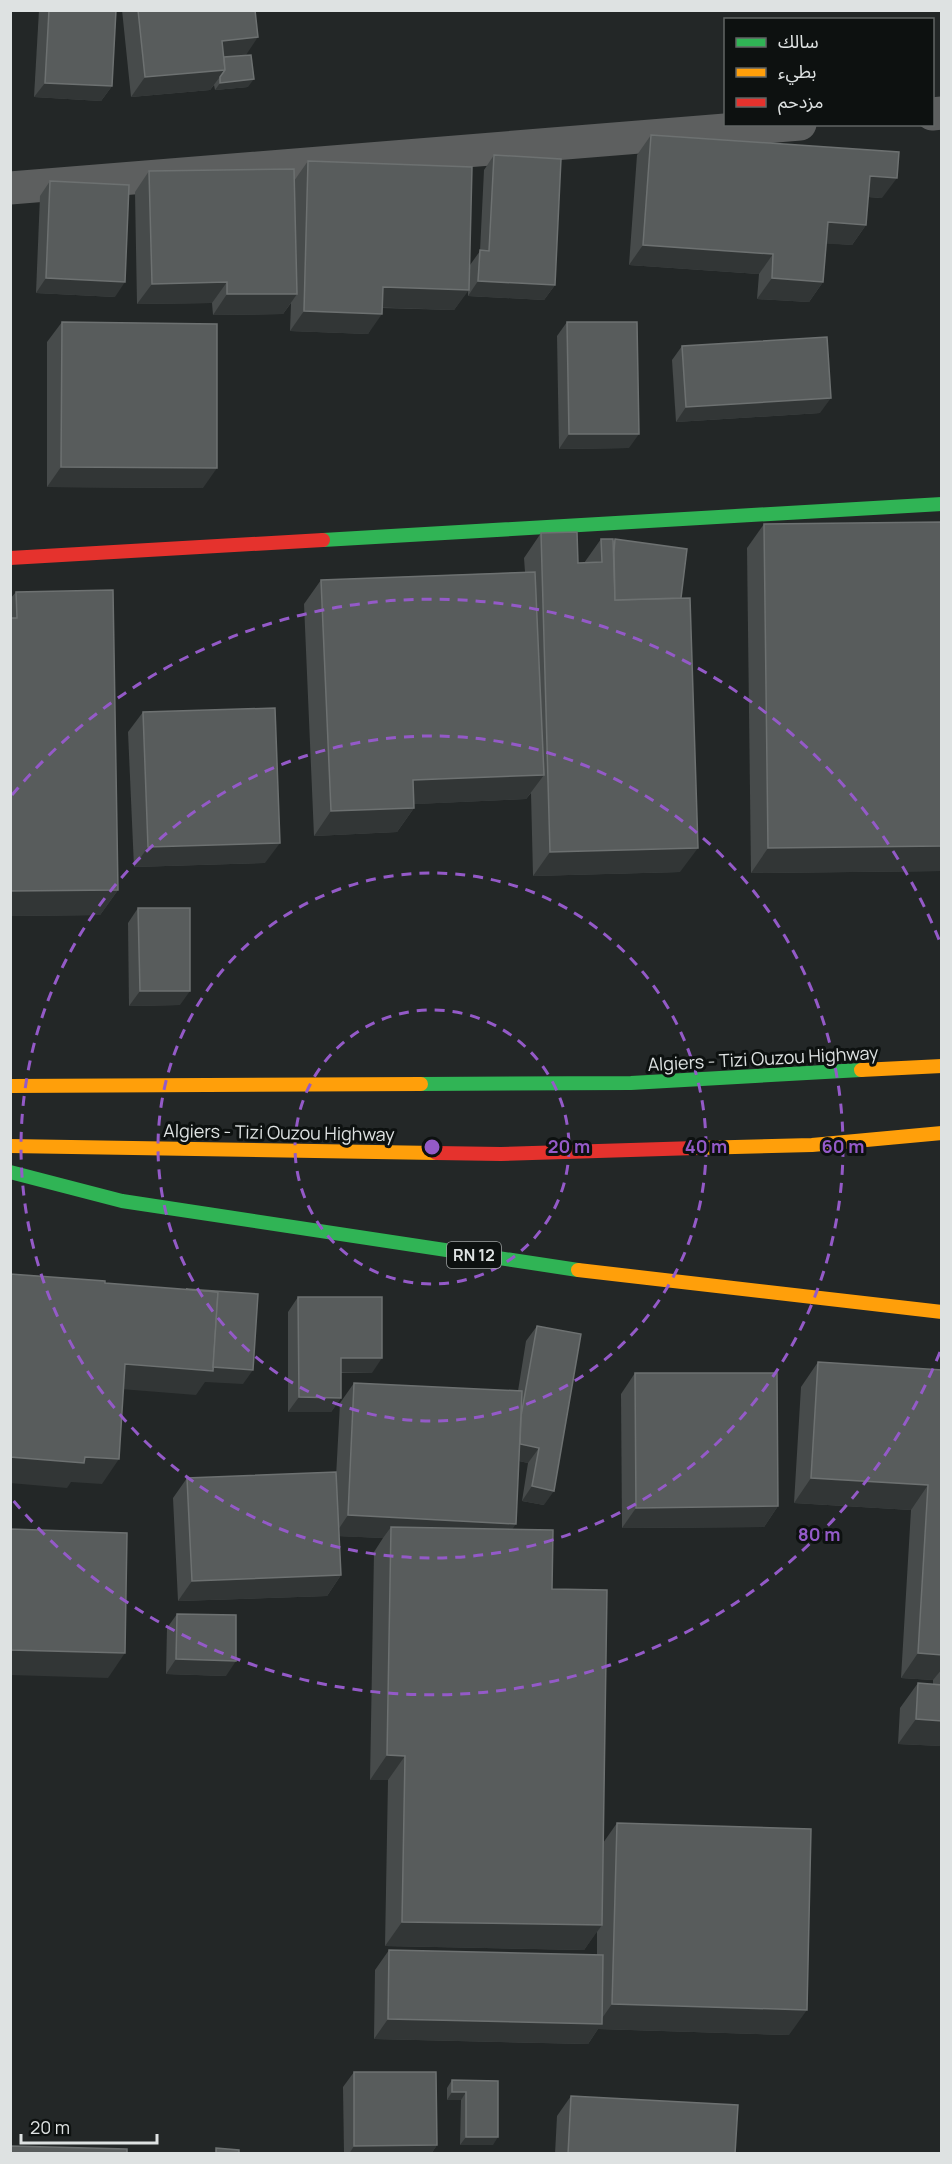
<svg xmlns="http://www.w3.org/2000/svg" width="952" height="2164" font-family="Manrope,'Noto Sans Arabic',sans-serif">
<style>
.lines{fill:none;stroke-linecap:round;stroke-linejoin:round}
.street{stroke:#5d5f5f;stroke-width:33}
.fast{stroke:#30b455;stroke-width:14}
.slow{stroke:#ff9f0a;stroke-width:14}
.jam{stroke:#e5322d;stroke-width:14}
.wall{fill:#474b4b}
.shaded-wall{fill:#323636}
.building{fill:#585c5c;stroke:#6d7171;stroke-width:1.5}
.ring{fill:none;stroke:#945ac8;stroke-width:3;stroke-dasharray:10 8}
.labels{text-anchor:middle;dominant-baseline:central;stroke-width:6;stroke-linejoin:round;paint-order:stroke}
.shield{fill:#0d1110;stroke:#9fa3a3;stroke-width:1.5}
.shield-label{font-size:16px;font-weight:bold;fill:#dee2e2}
.street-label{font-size:18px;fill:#dee2e2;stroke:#0d1110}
.centre{fill:#945ac8;stroke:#0d1110;stroke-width:3}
.ring-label{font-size:18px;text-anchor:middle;font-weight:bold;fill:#945ac8;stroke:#0d1110;stroke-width:6;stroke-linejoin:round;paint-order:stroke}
</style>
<rect width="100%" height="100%" fill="#232727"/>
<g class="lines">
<g class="street">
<polyline points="932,114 942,113"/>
<polyline points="10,188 800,124"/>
</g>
<g class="fast">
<polyline points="323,540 942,504"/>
<polyline points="421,1084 631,1083 861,1070"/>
<polyline points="10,1172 122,1201 578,1270"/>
</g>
<g class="slow">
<polyline points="861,1070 942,1066"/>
<polyline points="10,1086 421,1084"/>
<polyline points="10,1146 436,1153"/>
<polyline points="696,1148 812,1145 942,1133"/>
<polyline points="578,1270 942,1312"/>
</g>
<g class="jam">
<polyline points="10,558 323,540"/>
<polyline points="436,1153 501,1154 696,1148"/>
</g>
</g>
<g class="wall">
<polygon points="39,10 116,10 112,86 101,101 34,97"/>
<polygon points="122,10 255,10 246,55 248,87 215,90 214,85 210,90 131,97"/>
<polygon points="651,135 882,198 868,197 866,225 852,245 826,243 823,282 809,302 757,299 759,274 629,265 637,155"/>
<polygon points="494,155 555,285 544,300 468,296 468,290 454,310 382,308 368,334 290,331 291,303 283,314 213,315 212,303 137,304 135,192 149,171 294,181 308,161 469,287 470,265 480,251 484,170"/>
<polygon points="50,181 115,297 36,293 40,196"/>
<polygon points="62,322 203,488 47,487 47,342"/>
<polygon points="567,322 629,448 559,449 557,336"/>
<polygon points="682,346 820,413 676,422 672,360"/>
<polygon points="764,524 942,871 751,873 747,548"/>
<polygon points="541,533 578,563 584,563 601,539 613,541 615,539 681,598 680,872 533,876 531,793 526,799 414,804 414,808 397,832 314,836 304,604 321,580 525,572 524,558"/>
<polygon points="16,592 118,890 100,915 10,916 10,599"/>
<polygon points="143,712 265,863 134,867 128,732"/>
<polygon points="138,908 180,1005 129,1006 128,923"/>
<polygon points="298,1297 372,1373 341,1373 341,1398 331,1412 288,1412 288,1312"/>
<polygon points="537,1326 544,1505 522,1501 528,1463 519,1461 512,1529 552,1589 603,1843 617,1823 789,2035 598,2029 588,2044 374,2039 375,1970 389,1950 597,1955 597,1931 584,1950 385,1946 388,1780 370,1780 374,1552 383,1538 339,1536 341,1575 327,1596 178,1601 173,1498 187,1478 336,1477 340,1403 354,1383 518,1391 526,1341"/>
<polygon points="818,1362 942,1370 942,1746 898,1744 900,1708 918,1683 933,1684 933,1680 901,1678 911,1510 794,1503 801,1387"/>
<polygon points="635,1373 778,1506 764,1527 622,1528 621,1394"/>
<polygon points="177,1614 226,1676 166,1674 167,1628"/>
<polygon points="354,2072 437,2145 431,2154 344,2154 343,2087"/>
<polygon points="452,2080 498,2081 493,2145 460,2145 461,2100 447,2100 447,2088"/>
<polygon points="571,2096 735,2154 555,2154 557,2116"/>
</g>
<g class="shaded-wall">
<polygon points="258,37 244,58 218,60 222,41"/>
<polygon points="225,70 210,90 131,97 145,77"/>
<polygon points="254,79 248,87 215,90 220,83"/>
<polygon points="45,83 112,86 101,101 34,97"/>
<polygon points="870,176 897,178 882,198 855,196"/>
<polygon points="828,222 866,225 852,245 814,243"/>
<polygon points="643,245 773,254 759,274 629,265"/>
<polygon points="46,278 125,282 115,297 36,293"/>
<polygon points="772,278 823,282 809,302 757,299"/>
<polygon points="478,281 555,285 544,300 468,296"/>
<polygon points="227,282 212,303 137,304 152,284"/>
<polygon points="383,287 469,290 454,310 369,307"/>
<polygon points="227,294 297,294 283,314 213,315"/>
<polygon points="304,311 382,314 368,334 290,331"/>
<polygon points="831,398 820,413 676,422 686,407"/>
<polygon points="569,434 639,434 629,448 559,449"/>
<polygon points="61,467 217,468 203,488 47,487"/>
<polygon points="544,775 526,799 396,805 413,780"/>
<polygon points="414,808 397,832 314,836 331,811"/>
<polygon points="280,843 265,863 134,867 148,847"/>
<polygon points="942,846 942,871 751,873 768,848"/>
<polygon points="698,848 680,872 533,876 550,852"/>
<polygon points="118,890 100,915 10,916 10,891"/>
<polygon points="140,991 190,991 180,1005 129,1006"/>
<polygon points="341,1358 382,1358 372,1373 331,1372"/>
<polygon points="125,1364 207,1367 253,1370 243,1384 205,1382 196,1395 108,1388"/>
<polygon points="299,1397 341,1398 331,1412 288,1412"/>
<polygon points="517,1444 539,1448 528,1463 506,1458"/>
<polygon points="10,1457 85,1457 119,1459 102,1484 71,1482 67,1488 10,1483"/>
<polygon points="811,1478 928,1485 911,1510 794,1503"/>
<polygon points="532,1486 554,1491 544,1505 522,1501"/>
<polygon points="778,1506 764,1527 622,1528 636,1508"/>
<polygon points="348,1515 516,1524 502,1544 391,1527 383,1538 334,1536"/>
<polygon points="341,1575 327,1596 178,1601 192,1581"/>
<polygon points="10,1650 125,1653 108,1678 10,1675"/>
<polygon points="918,1653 942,1655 942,1669 933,1680 901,1678"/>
<polygon points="176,1659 236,1661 226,1676 166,1674"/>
<polygon points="916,1719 942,1721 942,1746 898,1744"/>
<polygon points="387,1755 405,1756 388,1780 370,1780"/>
<polygon points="402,1922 602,1925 584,1950 385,1946"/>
<polygon points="612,2004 807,2010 789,2035 598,2029 588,2044 374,2039 388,2019 598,2024"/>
<polygon points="452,2092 466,2092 461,2100 447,2100"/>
<polygon points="466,2137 498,2137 493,2145 460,2145"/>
<polygon points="437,2145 431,2154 349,2154 354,2146"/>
</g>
<g class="building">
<polygon points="49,10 116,10 112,86 45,83"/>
<polygon points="138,10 255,10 258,37 222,41 225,70 145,77"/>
<polygon points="251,55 254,79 220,83 220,77 225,70 224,57"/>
<polygon points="651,135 899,152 897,178 870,176 866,225 828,222 823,282 772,278 773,254 643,245"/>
<polygon points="494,155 561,159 555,285 478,281 480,250 489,251"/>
<polygon points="308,161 472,167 469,290 383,287 382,314 304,311"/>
<polygon points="294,169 297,294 227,294 227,282 152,284 149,171"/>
<polygon points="50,181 129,185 125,282 46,278"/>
<polygon points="62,322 217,324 217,468 61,467"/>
<polygon points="567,322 637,322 639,434 569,434"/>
<polygon points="827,337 831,398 686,407 682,346"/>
<polygon points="942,522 942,846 768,848 764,524"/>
<polygon points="577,532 578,563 602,562 601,539 613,539 615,600 690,598 698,848 550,852 541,533"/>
<polygon points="615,539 687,549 681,598 615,600 614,552"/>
<polygon points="535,572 544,775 413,780 414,808 331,811 321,580"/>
<polygon points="113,590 118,890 10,891 10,618 17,618 16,592"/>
<polygon points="275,708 280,843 148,847 143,712"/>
<polygon points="138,908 190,908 190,991 140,991"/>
<polygon points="10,1274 105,1281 105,1283 218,1292 213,1371 125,1364 119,1459 85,1457 84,1463 10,1457"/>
<polygon points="186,1289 258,1294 253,1370 213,1367 218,1292"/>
<polygon points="298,1297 382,1297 382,1358 341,1358 341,1398 299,1397"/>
<polygon points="537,1326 581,1334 554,1491 532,1486 539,1448 520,1444 521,1416"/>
<polygon points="818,1362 942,1370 942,1655 918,1653 928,1485 811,1478"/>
<polygon points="635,1373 777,1373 778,1506 636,1508"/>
<polygon points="354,1383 522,1391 516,1524 348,1515"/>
<polygon points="336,1472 341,1575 192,1581 187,1478"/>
<polygon points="391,1527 553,1530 552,1589 607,1590 602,1925 402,1922 405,1756 387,1755"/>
<polygon points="10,1529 127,1533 125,1653 10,1650"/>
<polygon points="177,1614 236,1615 236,1661 176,1659"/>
<polygon points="918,1683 942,1685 942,1721 916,1719"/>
<polygon points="617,1823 811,1829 807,2010 612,2004"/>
<polygon points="389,1950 603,1955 602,2024 388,2019"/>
<polygon points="354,2072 436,2072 437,2145 354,2146"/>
<polygon points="452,2080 498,2081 498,2137 466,2137 466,2092 452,2092"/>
<polygon points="571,2096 738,2105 735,2154 568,2154"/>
<polygon points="10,2146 127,2149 127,2154 10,2154"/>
<polygon points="216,2148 239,2150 239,2154 216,2154"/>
</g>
<g class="ring">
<circle cx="432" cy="1147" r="137"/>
<circle cx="432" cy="1147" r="274"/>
<circle cx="432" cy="1147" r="411"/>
<path d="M940 1352A548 548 0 0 1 12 1499M12 795A548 548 0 0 1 940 942"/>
</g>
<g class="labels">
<rect class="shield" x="447" y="1242" width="54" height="26" rx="4.5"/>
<g class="shield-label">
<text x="474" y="1255">RN 12</text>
</g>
<g class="street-label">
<text transform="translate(763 1058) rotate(-3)">Algiers - Tizi Ouzou Highway</text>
<text transform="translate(279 1132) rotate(1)">Algiers - Tizi Ouzou Highway</text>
</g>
</g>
<circle cx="432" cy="1147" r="9" class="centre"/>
<g class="ring-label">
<text x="569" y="1153">20 m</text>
<text x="706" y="1153">40 m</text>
<text x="843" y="1153">60 m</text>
<text x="819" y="1541">80 m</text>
</g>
<rect width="952" height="2164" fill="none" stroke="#dee2e2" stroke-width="24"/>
<rect x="724" y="18" width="210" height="108" fill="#0d1110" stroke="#616564" stroke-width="1.5"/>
<rect x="736" y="38" width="30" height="9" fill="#30b455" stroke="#616564" stroke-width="1.5"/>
<text x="778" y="48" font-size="18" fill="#dee2e2">سالك</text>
<rect x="736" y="68" width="30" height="9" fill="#ff9f0a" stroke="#616564" stroke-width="1.5"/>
<text x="778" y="78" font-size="18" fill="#dee2e2">بطيء</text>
<rect x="736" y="98" width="30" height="9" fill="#e5322d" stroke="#616564" stroke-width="1.5"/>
<text x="778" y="108" font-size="18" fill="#dee2e2">مزدحم</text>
<path d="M21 2134v9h136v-9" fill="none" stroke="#dee2e2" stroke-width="3"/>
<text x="30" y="2134" font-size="18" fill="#dee2e2" stroke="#0d1110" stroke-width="4.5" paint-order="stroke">20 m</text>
</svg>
